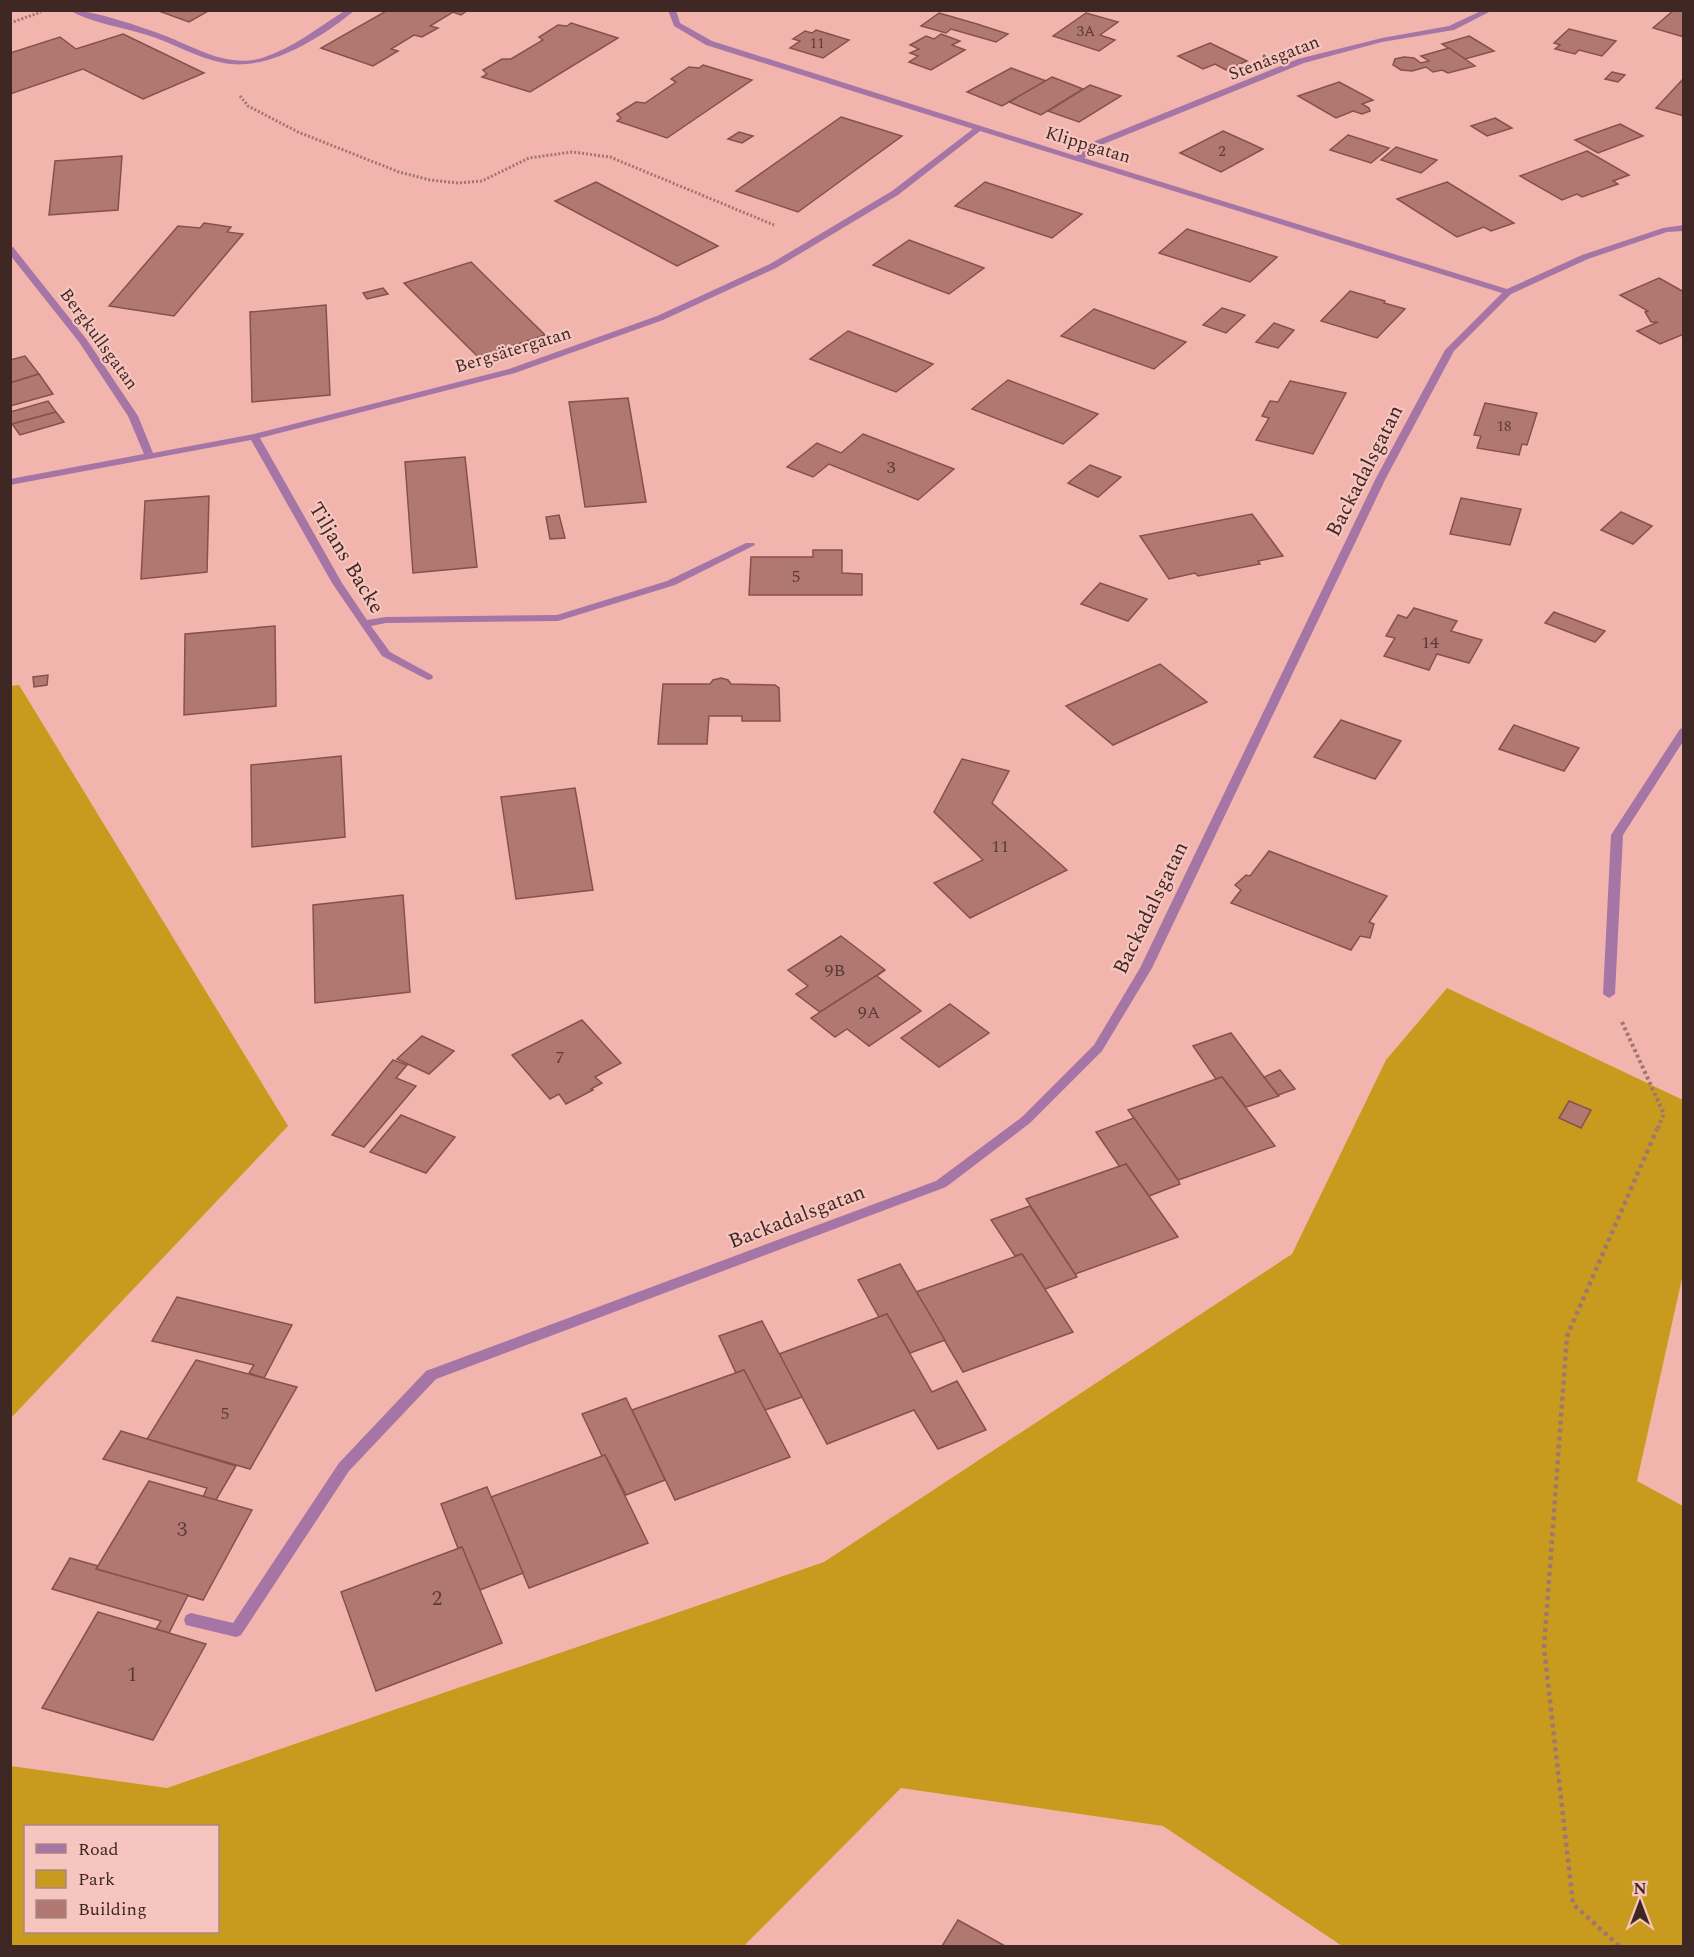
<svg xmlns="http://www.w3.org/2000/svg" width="1694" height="1957" font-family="Spectral,serif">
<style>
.green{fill:#c89b1e;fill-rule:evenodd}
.building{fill:#b17872;stroke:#86514b;stroke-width:1.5}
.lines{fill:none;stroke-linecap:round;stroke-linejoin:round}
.path-far2{stroke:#a27670;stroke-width:3;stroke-dasharray:2 2;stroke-linecap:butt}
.path-far1{stroke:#a27670;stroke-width:4;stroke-dasharray:3 3;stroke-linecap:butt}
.path{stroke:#a27670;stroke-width:4.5;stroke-dasharray:4 4;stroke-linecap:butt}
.service{fill:#a575a5;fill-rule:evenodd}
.minor{fill:#a575a5;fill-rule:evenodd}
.labels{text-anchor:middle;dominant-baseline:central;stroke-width:4.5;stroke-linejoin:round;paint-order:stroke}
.far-number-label{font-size:15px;fill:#5c3b38}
.far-street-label{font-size:18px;fill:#3f2724;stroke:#f7c5bf}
.number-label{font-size:18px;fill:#5c3b38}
.street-label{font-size:21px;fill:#3f2724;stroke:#f7c5bf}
.near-number-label{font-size:21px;fill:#5c3b38}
</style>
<rect width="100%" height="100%" fill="#f2b5ad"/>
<g class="green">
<polygon points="19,685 288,1126 11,1418 10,686"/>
<path d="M1447 988 1683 1100V1274L1637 1481 1683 1506V1946H1342L1163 1826 901 1788 744 1946H11V1766L167 1788 824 1562 1292 1254 1386 1060ZM26 1826H218V1932H26Z"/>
</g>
<g class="building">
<polygon points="156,10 210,10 189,22"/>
<polygon points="388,10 468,10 461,15 453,12 430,26 438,28 422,37 414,35 391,49 398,51 373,66 321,48"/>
<polygon points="1674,10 1684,10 1684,37 1653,28"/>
<polygon points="939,13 977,24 1008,34 996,42 951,29 946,33 921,26"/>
<polygon points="1086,13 1118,22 1100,35 1115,40 1099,51 1053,36"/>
<polygon points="571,23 618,38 530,92 482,77 487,74 483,70 502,59 511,59 543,40 539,37 558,25 567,26"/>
<polygon points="1569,29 1616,41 1602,56 1579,50 1575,54 1555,49 1560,45 1554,43"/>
<polygon points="816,30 849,40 823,58 790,48 800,41 793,39 805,31 812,33"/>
<polygon points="123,34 204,73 143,99 83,69 10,94 10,53 60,37 76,49"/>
<polygon points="941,34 960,41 952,45 965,50 931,70 909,62 918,56 910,53 919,49 910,45 926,36 934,39"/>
<polygon points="1469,36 1494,51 1465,59 1442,44"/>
<polygon points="1210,43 1247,61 1226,70 1215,64 1203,69 1178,56"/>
<polygon points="1449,48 1475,66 1448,73 1442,70 1433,72 1426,67 1412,71 1401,70 1393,65 1395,59 1404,57 1414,58 1421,63 1429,61 1421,56"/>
<polygon points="703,65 752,80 667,138 617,121 621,118 617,114 636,102 645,103 676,82 671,79 689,67 699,68"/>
<polygon points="1011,68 1046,81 1002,106 967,92"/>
<polygon points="1612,72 1625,75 1618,82 1605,79"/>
<polygon points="1052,77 1083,89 1041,115 1009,102"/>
<polygon points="1683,79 1684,116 1656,108"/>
<polygon points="1339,82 1373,100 1362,104 1369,108 1370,111 1362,114 1353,111 1336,118 1298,96"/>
<polygon points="1090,85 1121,96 1079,122 1048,111"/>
<polygon points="841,117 902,136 798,212 736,191"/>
<polygon points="1495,118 1512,128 1487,136 1471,126"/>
<polygon points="1620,124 1643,136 1598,153 1575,140"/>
<polygon points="1223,131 1263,149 1221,172 1180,153"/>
<polygon points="739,132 753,136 742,143 728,139"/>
<polygon points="1348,135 1389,148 1371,163 1330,150"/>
<polygon points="1396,147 1437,160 1421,173 1381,160"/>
<polygon points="1587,151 1629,175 1613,181 1618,184 1582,197 1577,194 1562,200 1520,176"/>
<polygon points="122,156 118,210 49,215 55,161"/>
<polygon points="596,182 718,246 677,266 555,201"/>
<polygon points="985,182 1082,214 1052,238 955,206"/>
<polygon points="1447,182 1514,223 1491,231 1484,227 1457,237 1397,199"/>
<polygon points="204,223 231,227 227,232 243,234 174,316 109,306 178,226 200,228"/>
<polygon points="1187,229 1277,257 1250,282 1159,253"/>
<polygon points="909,240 984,268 949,294 873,265"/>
<polygon points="471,262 545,335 478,357 404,283"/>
<polygon points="1659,278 1684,292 1684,334 1660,344 1637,331 1658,322 1651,322 1645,312 1648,311 1620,295"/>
<polygon points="383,288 388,294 367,299 363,293"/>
<polygon points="1350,291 1385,301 1384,303 1405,309 1377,338 1321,321"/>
<polygon points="326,305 330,395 252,402 250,312"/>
<polygon points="1222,308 1245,315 1226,333 1203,325"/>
<polygon points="1094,309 1186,342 1154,369 1061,336"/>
<polygon points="1274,323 1294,330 1278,348 1256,342"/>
<polygon points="848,331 933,364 896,392 810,359"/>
<polygon points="25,356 39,374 10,383 10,360"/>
<polygon points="39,374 53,394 10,406 10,383"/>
<polygon points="1008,380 1098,414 1063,444 972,409"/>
<polygon points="1290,381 1346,393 1313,454 1256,440 1269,418 1262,416 1270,401 1278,402"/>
<polygon points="628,398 646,502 585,507 569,402"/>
<polygon points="48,401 56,412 12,424 10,422 10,412"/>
<polygon points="1485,403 1537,413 1527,445 1522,444 1519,455 1477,448 1481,436 1474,435"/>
<polygon points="56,412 64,422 20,435 12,424"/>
<polygon points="863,434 954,469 918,500 829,464 813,477 787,467 817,443 841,453"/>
<polygon points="465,457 477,567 413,573 405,462"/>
<polygon points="1090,465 1121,477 1098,497 1068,483"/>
<polygon points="209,496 207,572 141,579 145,501"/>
<polygon points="1461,498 1521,509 1510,545 1450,534"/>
<polygon points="1621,512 1652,526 1633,544 1601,530"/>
<polygon points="1252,514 1283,556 1258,561 1260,564 1198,576 1195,573 1169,579 1140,536"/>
<polygon points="559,515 565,538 550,539 546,517"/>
<polygon points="813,550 842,550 842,573 862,574 862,595 749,595 751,557 813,557"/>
<polygon points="1100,583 1147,599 1128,621 1081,604"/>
<polygon points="1414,608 1457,621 1451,631 1482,640 1469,663 1437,654 1429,670 1384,656 1395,638 1386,636 1398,615 1407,618"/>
<polygon points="1554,612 1605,631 1595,642 1545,623"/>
<polygon points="275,626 276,706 184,715 185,634"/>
<polygon points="1160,664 1207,702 1113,745 1066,706"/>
<polygon points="48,675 47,685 34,687 33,677"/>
<polygon points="721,678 728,680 731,684 775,685 779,688 780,721 742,721 742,716 709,716 707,744 658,744 663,684 710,684 713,680"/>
<polygon points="1341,720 1401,741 1375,779 1314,757"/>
<polygon points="1514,725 1579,748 1564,771 1499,749"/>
<polygon points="341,756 345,837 252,847 251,765"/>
<polygon points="962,759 1009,771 992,803 1067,870 970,918 934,883 983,860 934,812"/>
<polygon points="575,788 593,890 516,899 501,797"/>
<polygon points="1269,851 1387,896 1369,922 1374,924 1370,938 1360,936 1351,950 1231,903 1241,890 1235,885 1246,875 1250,876"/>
<polygon points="403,895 410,992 315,1003 313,905"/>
<polygon points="841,936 885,970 820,1012 796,994 808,986 788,970"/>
<polygon points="885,970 877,976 921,1011 869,1046 847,1029 835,1037 811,1018"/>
<polygon points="950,1004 989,1033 939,1067 901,1038"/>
<polygon points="582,1020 621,1063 595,1077 602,1083 591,1089 593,1090 566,1104 559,1094 550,1099 512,1055"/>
<polygon points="1231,1033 1264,1077 1279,1096 1246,1107 1222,1077 1216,1079 1193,1046"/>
<polygon points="422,1036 454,1051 429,1074 397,1059"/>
<polygon points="393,1060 407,1065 396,1078 416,1086 364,1147 332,1135"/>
<polygon points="1280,1070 1295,1089 1278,1095 1264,1077"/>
<polygon points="1222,1077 1275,1146 1178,1180 1128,1110"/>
<polygon points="1569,1101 1591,1110 1581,1128 1559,1118"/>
<polygon points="401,1115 455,1137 426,1173 370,1152"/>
<polygon points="1134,1118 1178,1180 1180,1184 1149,1196 1126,1164 1120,1167 1096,1132"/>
<polygon points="1126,1164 1178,1237 1075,1274 1026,1199"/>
<polygon points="1030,1206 1075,1274 1077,1277 1045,1289 1022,1254 1015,1256 991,1220"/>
<polygon points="1022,1254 1073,1332 963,1372 916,1292"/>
<polygon points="900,1264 945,1340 910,1353 887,1314 879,1317 858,1280"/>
<polygon points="177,1297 292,1325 264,1378 249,1373 254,1365 152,1341"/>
<polygon points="887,1314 932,1392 957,1381 986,1430 938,1449 914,1410 827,1444 779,1354"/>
<polygon points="762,1321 802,1397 765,1410 744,1370 736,1373 719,1336"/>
<polygon points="196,1360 297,1387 250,1469 147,1439"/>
<polygon points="744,1370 790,1457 675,1500 632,1410"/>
<polygon points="626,1398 665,1480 626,1495 605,1455 602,1456 582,1414"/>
<polygon points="121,1431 147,1439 236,1466 216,1500 203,1497 207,1488 103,1459"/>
<polygon points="605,1455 648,1543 529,1588 491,1497"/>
<polygon points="149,1481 252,1510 203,1600 96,1569"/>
<polygon points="487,1487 523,1573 480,1590 462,1547 458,1548 441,1504"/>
<polygon points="462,1547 502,1643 376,1691 341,1592"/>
<polygon points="70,1558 98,1566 96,1569 188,1595 169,1633 156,1629 161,1621 52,1589"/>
<polygon points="98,1612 206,1644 153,1740 42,1708"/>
<polygon points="958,1920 1005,1946 942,1946"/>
</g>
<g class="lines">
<g class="path-far2">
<polyline points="10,23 41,12"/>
<polyline points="240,96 248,106 298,132 399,172 430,180 458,183 482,181 529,158 572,152 610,157 774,225"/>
</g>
<polyline class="path-far1" points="1622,1022 1664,1114 1657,1130"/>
<polyline class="path" points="1619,1946 1573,1904 1544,1648 1567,1336 1657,1129"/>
<g class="service">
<path d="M69 10C93 10 142 27 166 36 196 48 228 68 262 58 293 48 319 27 346 10H355C323 37 267 72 224 63 197 58 173 43 147 35 122 27 91 23 69 10Z"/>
<polygon points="431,1369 436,1371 438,1375 436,1379 349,1471 241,1635 236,1637 186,1625 184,1620 186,1615 191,1613 233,1623 339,1463 426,1371"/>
</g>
<g class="minor">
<polygon points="668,10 676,10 680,23 712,41 1076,156 1095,141 1298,59 1382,38 1449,26 1483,10 1493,10 1454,30 1382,42 1304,63 1101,145 1084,158 1507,289 1582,255 1663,228 1684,225 1684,231 1667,232 1588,259 1511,294 1454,351 1386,478 1152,968 1102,1051 1030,1123 946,1187 431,1381 426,1379 424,1375 426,1371 936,1181 1022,1117 1094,1045 1140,968 1376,478 1445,350 1502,293 980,131 898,195 776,268 663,320 515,373 260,438 342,583 367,620 386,617 557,615 667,581 746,543 754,543 755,545 675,585 558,621 386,623 371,626 390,652 432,675 433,677 432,679 428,680 382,656 332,583 251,440 10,485 10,479 144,454 128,416 79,342 10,255 10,247 13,247 87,340 138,416 153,453 254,434 509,369 657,316 770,264 892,191 973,129 706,45 674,26"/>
<polygon points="1684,728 1684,740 1623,835 1615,994 1609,998 1603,994 1611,835 1680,729"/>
</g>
</g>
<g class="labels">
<g class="far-number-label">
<text x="1086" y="31">3A</text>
<text x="817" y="43">11</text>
<text x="1222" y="151">2</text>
<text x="1504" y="426">18</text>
</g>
<g class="far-street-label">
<text transform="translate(1274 58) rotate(-21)">Stenåsgatan</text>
<text transform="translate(1088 145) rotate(17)">Klippgatan</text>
<text transform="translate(99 339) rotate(54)">Bergkullsgatan</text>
<text transform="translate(513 350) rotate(-17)">Bergsätergatan</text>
</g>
<g class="number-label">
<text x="891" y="467">3</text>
<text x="796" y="576">5</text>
<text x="1430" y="642">14</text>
<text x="1000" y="846">11</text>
<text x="835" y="970">9B</text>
<text x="869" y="1012">9A</text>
<text x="560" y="1057">7</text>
<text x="225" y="1413">5</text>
</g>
<g class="street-label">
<text transform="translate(1365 471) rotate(-63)">Backadalsgatan</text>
<text transform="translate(346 558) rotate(59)">Tiljans Backe</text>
<text transform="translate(1151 908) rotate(-64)">Backadalsgatan</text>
<text transform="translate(797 1217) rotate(-21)">Backadalsgatan</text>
</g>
<g class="near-number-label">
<text x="182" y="1530">3</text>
<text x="437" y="1599">2</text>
<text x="132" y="1675">1</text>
</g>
</g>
<rect width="1694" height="1957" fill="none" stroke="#3f2724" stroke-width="24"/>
<rect x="24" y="1825" width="195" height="108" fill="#f7c5bf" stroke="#ad8681" stroke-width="1.5"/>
<rect x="36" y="1844" width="30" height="9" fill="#a575a5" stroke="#ad8681" stroke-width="1.5"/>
<text x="78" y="1855" font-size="18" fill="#3f2724">Road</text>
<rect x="36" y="1870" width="30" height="18" fill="#c89b1e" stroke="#ad8681" stroke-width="1.5"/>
<text x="78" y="1885" font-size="18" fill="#3f2724">Park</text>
<rect x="36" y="1900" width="30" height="18" fill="#b17872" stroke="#ad8681" stroke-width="1.5"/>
<text x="78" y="1915" font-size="18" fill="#3f2724">Building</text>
<g transform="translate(1640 1903)" stroke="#f7c5bf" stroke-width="4.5" paint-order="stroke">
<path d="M0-4.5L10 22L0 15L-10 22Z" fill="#3f2724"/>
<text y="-9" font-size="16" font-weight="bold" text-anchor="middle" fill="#3f2724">N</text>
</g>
</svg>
